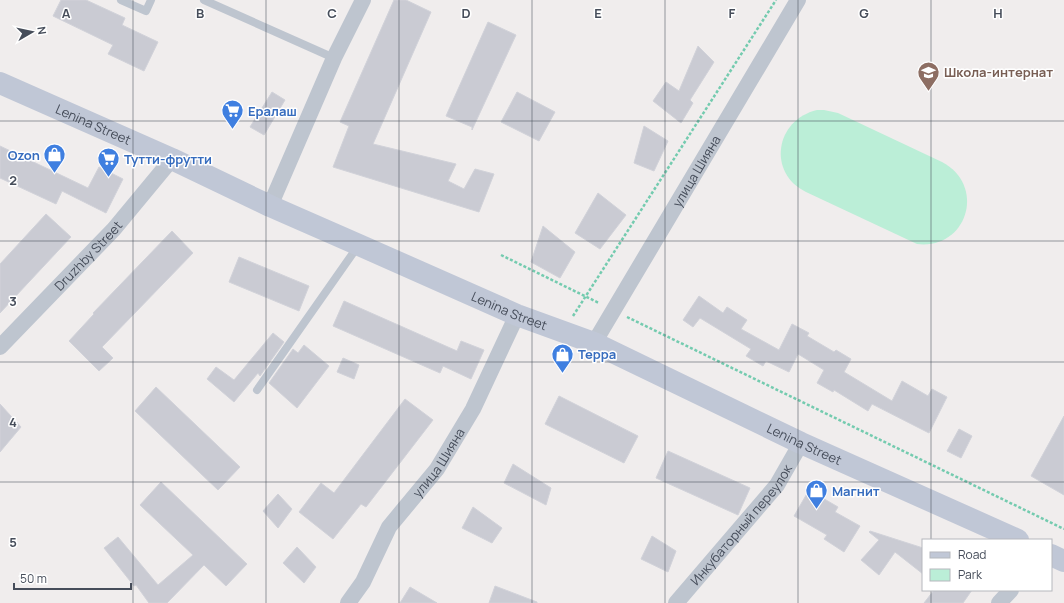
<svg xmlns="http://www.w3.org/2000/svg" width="1064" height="603" font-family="Manrope,sans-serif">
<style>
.green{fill:#bbeed7}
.building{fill:#cacbd3;stroke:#d1d2d9}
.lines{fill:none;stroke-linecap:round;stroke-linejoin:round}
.path{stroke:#74cbaf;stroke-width:2.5;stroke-dasharray:3 2;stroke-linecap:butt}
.service{stroke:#bec5cf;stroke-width:8}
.minor{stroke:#bec5cf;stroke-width:16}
.secondary{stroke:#c0c7d6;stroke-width:22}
.grid{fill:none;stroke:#464d5a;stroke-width:1;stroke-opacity:0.55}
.labels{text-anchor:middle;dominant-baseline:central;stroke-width:3;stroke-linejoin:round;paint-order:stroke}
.education-label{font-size:13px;font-weight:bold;fill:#785e54;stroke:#fff;text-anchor:start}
.shop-label{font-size:13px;font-weight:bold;fill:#366cbe;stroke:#fff;text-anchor:start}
.street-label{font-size:13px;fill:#464d5a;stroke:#fff}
.grid-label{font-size:13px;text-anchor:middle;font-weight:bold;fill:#464d5a;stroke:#fff;stroke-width:3;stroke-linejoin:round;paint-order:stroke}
</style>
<rect width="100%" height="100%" fill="#f0eded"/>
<path class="green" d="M817 110H824L838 113 942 162C987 186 967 250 917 244L806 192C767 173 775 120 817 110Z"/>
<g class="building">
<polygon points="61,0 86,0 125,18 122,25 158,42 144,71 108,54 113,45 53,16"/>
<polygon points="394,0 406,0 431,12 373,144 456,164 448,181 464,189 475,169 494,174 479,212 333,167 349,126 340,122"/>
<polygon points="488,22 516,35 472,130 472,127 446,116"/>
<polygon points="698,46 714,62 690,100 693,103 681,123 653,101 666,82 679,91"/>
<polygon points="272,92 285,100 264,135 250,127"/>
<polygon points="517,92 555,112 539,141 501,122"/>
<polygon points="644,126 668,141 654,171 634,163"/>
<polygon points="0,146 88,188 99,167 123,179 106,213 62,191 56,204 0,178"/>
<polygon points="598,193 626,215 600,249 575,233"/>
<polygon points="46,214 71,237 0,313 0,264"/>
<polygon points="543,226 575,252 560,278 531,262"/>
<polygon points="172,231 193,253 102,347 113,358 99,371 69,341 94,314 93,313"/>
<polygon points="239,257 309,286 299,311 229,282"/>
<polygon points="699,296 723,313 727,307 747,320 741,329 779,350 792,324 809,333 807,336 834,352 836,350 851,359 844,372 892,401 902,381 928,396 932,389 947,397 929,433 872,404 868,411 834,390 833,392 817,383 824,370 798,354 789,372 766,361 763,366 746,356 751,349 700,318 693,327 683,320"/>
<polygon points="344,301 457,351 461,341 484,350 471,379 443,366 440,373 333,326"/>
<polygon points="273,333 284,342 260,376 258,373 234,402 207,379 216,367 234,380"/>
<polygon points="304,345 329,366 297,408 269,383 293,349 298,353"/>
<polygon points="343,358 359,365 354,379 337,372"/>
<polygon points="156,387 240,467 218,490 135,411"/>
<polygon points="559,396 638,436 624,463 545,424"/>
<polygon points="405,399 433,420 366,507 361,504 333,539 299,512 321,483 334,493"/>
<polygon points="0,404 21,427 0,452"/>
<polygon points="1064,416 1064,495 1031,476"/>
<polygon points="959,429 972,436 961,458 947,451"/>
<polygon points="668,451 750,488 738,515 656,478"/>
<polygon points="513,464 551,488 546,505 504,483"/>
<polygon points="161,482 247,564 226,586 204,565 167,603 149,603 136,585 134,586 104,548 118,537 158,585 193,555 140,505"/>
<polygon points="809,490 838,507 835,512 860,526 844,552 824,539 827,535 794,516"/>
<polygon points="278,494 292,509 278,528 263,511"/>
<polygon points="473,507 502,528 492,543 462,528"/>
<polygon points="870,531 923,548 923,574 895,552 879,575 861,560 879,540 869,532"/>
<polygon points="652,536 676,551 668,572 641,559"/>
<polygon points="297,547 316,567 304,583 283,563"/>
<polygon points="495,586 537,602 537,603 489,603"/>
<polygon points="410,587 437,603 400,603"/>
<polygon points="934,590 972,590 963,603 924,603"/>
</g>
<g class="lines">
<g class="path">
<polyline points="501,255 599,303"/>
<polyline points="573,316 776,0"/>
<polyline points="627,317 1064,529"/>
</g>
<g class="service">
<polyline points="121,0 146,11 151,0"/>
<polyline points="204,0 334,58"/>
<polyline points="257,390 358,246"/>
</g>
<g class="minor">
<polyline points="270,206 334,58 363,0"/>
<path id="s1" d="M594 343 798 0"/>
<path id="s2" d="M0 347 114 229 172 159"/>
<path id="s3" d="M348 603 363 582 389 527 437 469 473 409 517 315"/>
<path id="s4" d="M676 603 777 485 801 443"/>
<polyline points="999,603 1011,590"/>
</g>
<g class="secondary">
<path id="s5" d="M0 83 172 159 270 206 359 245 517 315 594 343 801 443 1018 540"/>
<polyline points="1051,555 1064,561"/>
</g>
</g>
<path class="grid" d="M133 0V603M266 0V603M399 0V603M532 0V603M665 0V603M798 0V603M931 0V540M0 121H1064M0 241H1064M0 362H1064M0 482H1064M931 590V603"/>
<defs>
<symbol id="school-pin" viewBox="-11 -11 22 30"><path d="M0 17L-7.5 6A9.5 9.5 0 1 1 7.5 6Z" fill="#8d6e63" stroke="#fff"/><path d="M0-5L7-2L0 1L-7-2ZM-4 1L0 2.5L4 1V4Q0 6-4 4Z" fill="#fff"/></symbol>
<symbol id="supermarket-pin" viewBox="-11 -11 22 30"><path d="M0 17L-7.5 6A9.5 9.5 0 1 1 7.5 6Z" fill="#3f7fe0" stroke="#fff"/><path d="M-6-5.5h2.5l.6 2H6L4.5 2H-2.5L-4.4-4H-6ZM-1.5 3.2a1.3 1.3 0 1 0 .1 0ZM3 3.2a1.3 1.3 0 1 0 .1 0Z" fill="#fff"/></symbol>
<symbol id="shop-pin" viewBox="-11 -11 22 30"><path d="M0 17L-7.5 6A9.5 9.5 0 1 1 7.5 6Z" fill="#3f7fe0" stroke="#fff"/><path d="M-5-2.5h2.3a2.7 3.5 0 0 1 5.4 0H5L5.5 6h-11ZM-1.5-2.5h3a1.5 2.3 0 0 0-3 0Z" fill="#fff"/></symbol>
</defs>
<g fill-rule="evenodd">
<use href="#school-pin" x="916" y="60" width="25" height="34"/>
<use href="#supermarket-pin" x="220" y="98" width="25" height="34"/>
<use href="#shop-pin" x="42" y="142" width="25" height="34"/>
<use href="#supermarket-pin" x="96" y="146" width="25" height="34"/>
<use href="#shop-pin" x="550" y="342" width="25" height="34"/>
<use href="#shop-pin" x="804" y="478" width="25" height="34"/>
</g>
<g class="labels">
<g class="education-label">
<text x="944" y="72">Школа-интернат</text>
</g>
<g class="shop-label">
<text x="248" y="111">Ералаш</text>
<text x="40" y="155" text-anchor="end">Ozon</text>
<text x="124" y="159">Тутти-фрутти</text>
<text x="578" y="354">Терра</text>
<text x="832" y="491">Магнит</text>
</g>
<g class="street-label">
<text stroke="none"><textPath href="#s5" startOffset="102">Lenina Street</textPath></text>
<text stroke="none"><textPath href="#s1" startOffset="200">улица Шияна</textPath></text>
<text stroke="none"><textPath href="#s2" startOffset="127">Druzhby Street</textPath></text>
<text stroke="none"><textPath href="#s5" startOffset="558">Lenina Street</textPath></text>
<text stroke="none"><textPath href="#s5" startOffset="882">Lenina Street</textPath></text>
<text stroke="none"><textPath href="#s3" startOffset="168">улица Шияна</textPath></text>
<text stroke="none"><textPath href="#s4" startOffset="102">Инкубаторный переулок</textPath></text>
</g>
</g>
<g class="grid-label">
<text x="66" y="18">A</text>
<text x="200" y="18">B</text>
<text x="332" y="18">C</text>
<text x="466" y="18">D</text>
<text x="598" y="18">E</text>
<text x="732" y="18">F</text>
<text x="864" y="18">G</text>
<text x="998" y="18">H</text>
<text x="13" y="185">2</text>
<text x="13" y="306">3</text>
<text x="13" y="427">4</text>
<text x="13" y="547">5</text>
</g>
<rect x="922" y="539" width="130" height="52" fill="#ffffff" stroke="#b5b8bd"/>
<rect x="930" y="552" width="20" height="6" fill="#c0c7d6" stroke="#b5b8bd"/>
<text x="958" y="559" font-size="12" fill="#464d5a">Road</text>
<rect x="930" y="569" width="20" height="12" fill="#bbeed7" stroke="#b5b8bd"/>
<text x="958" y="579" font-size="12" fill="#464d5a">Park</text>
<g transform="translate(32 32) rotate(81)" stroke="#ffffff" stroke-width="3" paint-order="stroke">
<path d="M0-3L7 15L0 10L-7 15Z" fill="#464d5a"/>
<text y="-6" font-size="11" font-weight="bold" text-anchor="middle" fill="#464d5a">N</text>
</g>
<path d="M14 583v6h117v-6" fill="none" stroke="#464d5a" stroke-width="2"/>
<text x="20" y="583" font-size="12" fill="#464d5a" stroke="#ffffff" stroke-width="3" paint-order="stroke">50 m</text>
</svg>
